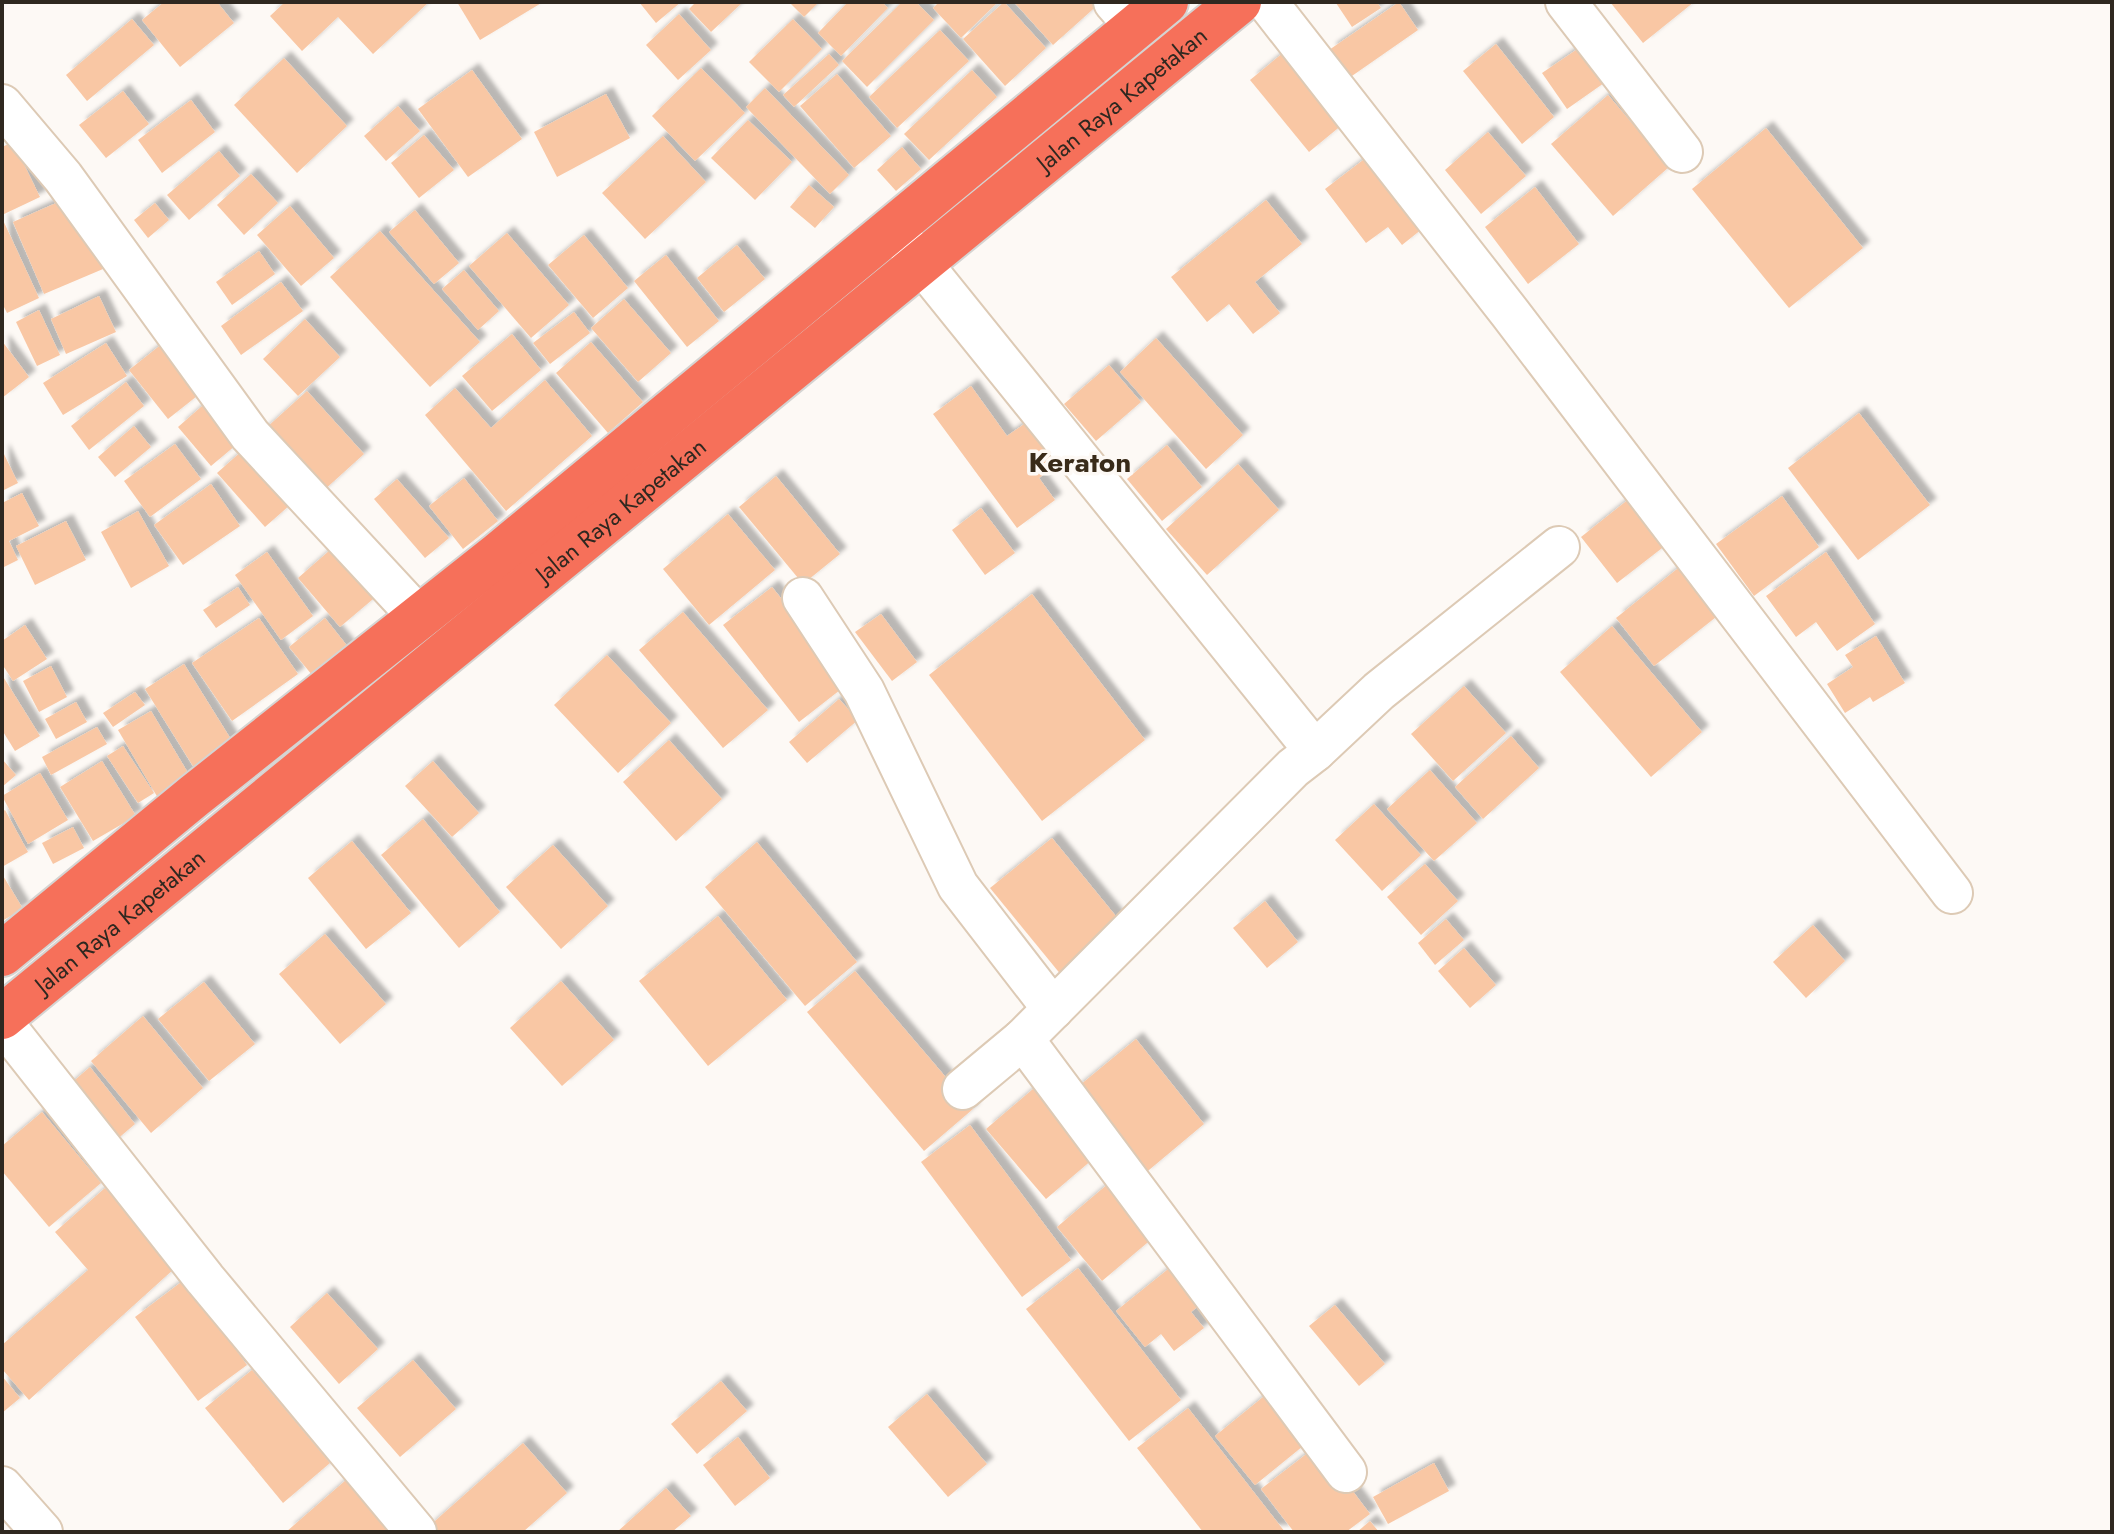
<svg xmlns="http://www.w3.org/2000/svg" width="2114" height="1534" font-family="Jost,sans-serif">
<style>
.building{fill:#f9c7a4;filter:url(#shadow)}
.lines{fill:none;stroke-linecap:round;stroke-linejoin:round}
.minor-casing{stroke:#ddcab5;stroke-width:44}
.highway-casing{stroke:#d5d4d2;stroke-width:48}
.minor{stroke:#fff;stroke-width:40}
.highway{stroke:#f6705a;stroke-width:44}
.labels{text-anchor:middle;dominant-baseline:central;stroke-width:7;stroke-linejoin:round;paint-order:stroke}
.street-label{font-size:24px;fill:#2f2820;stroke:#fdf9f5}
.quarter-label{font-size:28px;font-weight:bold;fill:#392b19;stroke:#fdf9f5}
</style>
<defs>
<filter id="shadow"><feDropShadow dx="7" dy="-7" stdDeviation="2" flood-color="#0004"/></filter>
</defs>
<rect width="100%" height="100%" fill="#fdf9f5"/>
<g class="building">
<polygon points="164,2 217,2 234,23 180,67 142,20"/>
<polygon points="285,2 429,2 373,54 338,17 302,51 270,16"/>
<polygon points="457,2 543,2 480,40"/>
<polygon points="639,2 681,2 656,23"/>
<polygon points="696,2 743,2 711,32 689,9"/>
<polygon points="789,2 819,2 804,17"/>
<polygon points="848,2 882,2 888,8 841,56 818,33"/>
<polygon points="902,2 916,2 934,20 867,87 842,61"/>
<polygon points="939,2 998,2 961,38 933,8"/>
<polygon points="1004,2 1046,48 1005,86 963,39"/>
<polygon points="1014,2 1101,2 1053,45"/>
<polygon points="1377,2 1381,8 1352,27 1336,3"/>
<polygon points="1399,2 1418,30 1349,78 1329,50"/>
<polygon points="1610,2 1694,2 1643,43"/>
<polygon points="679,14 711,50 678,80 646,45"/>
<polygon points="132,19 154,45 87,101 66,75"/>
<polygon points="793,19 822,49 779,92 749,62"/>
<polygon points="940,30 969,61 897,128 869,97"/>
<polygon points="1295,43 1354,115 1309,152 1250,80"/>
<polygon points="1496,44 1554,117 1522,144 1463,71"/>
<polygon points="1579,48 1604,83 1567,109 1542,73"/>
<polygon points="829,54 839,65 794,107 783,95"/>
<polygon points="284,58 347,126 297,173 234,105"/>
<polygon points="701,68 745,113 695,161 652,116"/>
<polygon points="472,70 522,139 468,177 418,109"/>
<polygon points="972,70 997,97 929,160 904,134"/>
<polygon points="837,74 891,136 854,168 800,106"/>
<polygon points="765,88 849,175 830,194 746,107"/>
<polygon points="123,91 149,124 106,158 79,125"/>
<polygon points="606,94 630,138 557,177 534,132"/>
<polygon points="1608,95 1669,167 1613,216 1551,144"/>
<polygon points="191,100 215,132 162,173 138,140"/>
<polygon points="398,106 420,131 386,161 364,136"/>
<polygon points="748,120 792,162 755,200 711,158"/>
<polygon points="1766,128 1863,248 1789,308 1692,189"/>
<polygon points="1488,132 1526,176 1481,214 1445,170"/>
<polygon points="424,135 454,170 419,198 391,163"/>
<polygon points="663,136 706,182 645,239 602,193"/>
<polygon points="13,142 40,197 2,215 2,147"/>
<polygon points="902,147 921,169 896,191 877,170"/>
<polygon points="219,151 240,176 189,220 167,195"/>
<polygon points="1375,151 1432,221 1402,245 1388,227 1366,243 1325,189"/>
<polygon points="251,174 278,203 244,235 217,205"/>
<polygon points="809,185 834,207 815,228 790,207"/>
<polygon points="1535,187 1579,244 1528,284 1485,227"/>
<polygon points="72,196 103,269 44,294 13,222"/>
<polygon points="1266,200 1302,244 1255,282 1280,313 1253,334 1229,304 1207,322 1171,277"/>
<polygon points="155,203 169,220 148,238 134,220"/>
<polygon points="290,206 334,258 301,286 257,235"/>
<polygon points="415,210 459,263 434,284 389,232"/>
<polygon points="2,218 39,298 7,313 2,303"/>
<polygon points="380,231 480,342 430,387 330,277"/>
<polygon points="507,233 569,305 531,338 469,266"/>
<polygon points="584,235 628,288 593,318 548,265"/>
<polygon points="737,245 765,279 724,312 697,278"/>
<polygon points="259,251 275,274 232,305 216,282"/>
<polygon points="666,255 719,321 687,347 634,281"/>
<polygon points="464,270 499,311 478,330 442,289"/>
<polygon points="281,282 303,311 241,355 221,326"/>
<polygon points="99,296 116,332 66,354 51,319"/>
<polygon points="624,299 671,353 638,382 591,328"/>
<polygon points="39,310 60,355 37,366 16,322"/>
<polygon points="574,312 590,333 550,364 533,343"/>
<polygon points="305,319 340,357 298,396 263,359"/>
<polygon points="512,334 541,370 492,411 462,376"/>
<polygon points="172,336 211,385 168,419 129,370"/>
<polygon points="1156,338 1243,435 1206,469 1120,372"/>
<polygon points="2,341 29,377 2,398"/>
<polygon points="591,342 643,402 608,433 556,373"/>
<polygon points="106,343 127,376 63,415 43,383"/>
<polygon points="1109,365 1141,402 1096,441 1064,404"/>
<polygon points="545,380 592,436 506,511 425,415 455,388 491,428"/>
<polygon points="126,382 144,406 89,450 71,426"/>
<polygon points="971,386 1007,436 1030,420 1061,461 1039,478 1055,500 1017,528 933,414"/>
<polygon points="307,391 364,454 312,501 255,438"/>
<polygon points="209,400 242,440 211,466 178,427"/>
<polygon points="1859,413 1930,505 1858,560 1788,468"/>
<polygon points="134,426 151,447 115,477 98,457"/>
<polygon points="251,443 299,497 265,527 217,473"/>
<polygon points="175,444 201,479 150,517 124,481"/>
<polygon points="1167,445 1202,487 1162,521 1127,479"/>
<polygon points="2,450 18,483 2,491"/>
<polygon points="1238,464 1279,510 1207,575 1166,529"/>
<polygon points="776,476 840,554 803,584 739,507"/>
<polygon points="464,478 498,521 463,549 429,506"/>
<polygon points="397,479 449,538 425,558 374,499"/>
<polygon points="211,484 240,526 183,565 154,525"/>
<polygon points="1639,491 1675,538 1617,583 1581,537"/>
<polygon points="22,493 39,526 9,541 18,560 2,568 2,503"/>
<polygon points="1782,496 1819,547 1754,596 1716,544"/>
<polygon points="981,508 1015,553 985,575 952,530"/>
<polygon points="138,511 169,566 131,588 101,532"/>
<polygon points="728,514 775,570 709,625 663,569"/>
<polygon points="66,521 86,560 35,585 16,546"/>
<polygon points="337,544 379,594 340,627 298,578"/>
<polygon points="267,552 313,616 281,640 235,575"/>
<polygon points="1826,552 1875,624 1837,651 1816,622 1796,637 1766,596"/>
<polygon points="1692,557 1730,606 1654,666 1616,618"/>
<polygon points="238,587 250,605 216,628 203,610"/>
<polygon points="772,587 849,683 799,722 723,625"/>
<polygon points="1032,594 1145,740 1042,821 929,675"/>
<polygon points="683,612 768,710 723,748 639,650"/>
<polygon points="881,614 917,662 892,681 855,632"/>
<polygon points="259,618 298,674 232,721 192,663"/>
<polygon points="325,618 352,652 317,681 289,647"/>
<polygon points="25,625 47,659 13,681 2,664 2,641"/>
<polygon points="1612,626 1702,732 1651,777 1560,672"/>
<polygon points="1876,636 1905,683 1873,702 1870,697 1845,713 1827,684 1853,667 1845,655"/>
<polygon points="607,655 671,723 618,773 554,705"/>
<polygon points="184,664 237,749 198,774 145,689"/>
<polygon points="51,666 67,697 39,712 23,681"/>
<polygon points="2,675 40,736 15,751 2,730"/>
<polygon points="1464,686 1506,733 1453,781 1411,734"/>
<polygon points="135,692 145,705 113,727 103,713"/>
<polygon points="839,699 858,720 807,763 789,742"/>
<polygon points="76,702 87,722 56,739 45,719"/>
<polygon points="151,711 191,778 158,798 118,730"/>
<polygon points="97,727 107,744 51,775 42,757"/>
<polygon points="1511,736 1539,768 1483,819 1455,787"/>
<polygon points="669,740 722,799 676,841 623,782"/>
<polygon points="123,746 154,793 138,803 107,756"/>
<polygon points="2,759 16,775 2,787"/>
<polygon points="102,761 136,816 93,841 60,787"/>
<polygon points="433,761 479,813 452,837 405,786"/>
<polygon points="1430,770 1477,823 1434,861 1387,809"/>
<polygon points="40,773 68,820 28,844 2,796"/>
<polygon points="1374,804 1421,855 1382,891 1335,840"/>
<polygon points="5,810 28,852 2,867 2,812"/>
<polygon points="423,819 500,912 459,948 381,855"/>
<polygon points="73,827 84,848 53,864 42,843"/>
<polygon points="1052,838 1124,926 1062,976 990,888"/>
<polygon points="352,841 411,913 366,949 308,878"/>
<polygon points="757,842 857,962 805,1006 705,887"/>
<polygon points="553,845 608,906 561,949 506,887"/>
<polygon points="1425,864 1458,901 1421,935 1387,897"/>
<polygon points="2,874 23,909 2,921"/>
<polygon points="1265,901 1298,942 1267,968 1233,928"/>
<polygon points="718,916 787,1000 708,1066 639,981"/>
<polygon points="1446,919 1464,940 1435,965 1418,943"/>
<polygon points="1813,925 1845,961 1806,998 1773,962"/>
<polygon points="325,934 386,1004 340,1044 279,974"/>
<polygon points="1464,948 1496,985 1470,1008 1438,971"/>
<polygon points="855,971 973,1109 924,1151 807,1012"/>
<polygon points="561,981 614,1040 562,1086 510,1028"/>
<polygon points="204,982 255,1044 209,1081 158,1019"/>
<polygon points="143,1016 203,1088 151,1133 91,1061"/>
<polygon points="1136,1039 1204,1124 1143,1175 1074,1090"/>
<polygon points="90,1067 135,1124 108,1147 62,1091"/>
<polygon points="1033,1089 1093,1159 1046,1199 986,1129"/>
<polygon points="42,1112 101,1183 49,1227 2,1171 2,1146"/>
<polygon points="970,1125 1071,1260 1022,1297 921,1162"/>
<polygon points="1115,1178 1160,1232 1102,1281 1057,1227"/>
<polygon points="105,1188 175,1268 29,1400 2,1369 2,1345 88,1270 55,1232"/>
<polygon points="1172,1266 1202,1303 1191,1312 1204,1328 1174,1351 1161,1334 1145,1347 1116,1311"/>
<polygon points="1078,1268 1181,1400 1129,1441 1026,1309"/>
<polygon points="184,1280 247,1365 198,1401 135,1317"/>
<polygon points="327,1293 378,1349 339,1384 290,1327"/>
<polygon points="1335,1305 1385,1364 1359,1386 1309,1326"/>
<polygon points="413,1360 456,1409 400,1457 357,1408"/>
<polygon points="252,1370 330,1463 283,1503 205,1408"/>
<polygon points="2,1376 20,1398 2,1413"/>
<polygon points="721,1381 747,1411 697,1454 671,1424"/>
<polygon points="1268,1393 1308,1442 1255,1485 1215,1436"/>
<polygon points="927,1394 987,1464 948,1497 888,1427"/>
<polygon points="1188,1408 1285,1532 1203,1532 1137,1448"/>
<polygon points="738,1437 770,1478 735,1506 703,1465"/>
<polygon points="523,1443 567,1493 523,1532 431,1532 427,1528"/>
<polygon points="1318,1445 1370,1514 1346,1532 1294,1532 1261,1489"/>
<polygon points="1434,1463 1449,1491 1388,1524 1373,1497"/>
<polygon points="346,1480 391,1532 286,1532"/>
<polygon points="666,1488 691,1516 672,1532 617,1532"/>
<polygon points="1370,1521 1379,1532 1357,1532"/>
</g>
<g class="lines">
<defs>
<g id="minor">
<polyline points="1114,2 1136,27"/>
<polyline points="1267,2 1510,313 1952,893"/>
<polyline points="1566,2 1682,152"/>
<polyline points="2,105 63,177 250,435 419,617"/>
<polyline points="901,238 1315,751 1293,768 1023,1039 963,1089"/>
<polyline points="803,598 864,691 958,886 1053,1009"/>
<polyline points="1315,751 1379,691 1559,547"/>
<polyline points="2,1022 205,1279 416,1532"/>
<polyline points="1023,1039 1346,1472"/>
<polyline points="2,1487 42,1532"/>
</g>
<g id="highway">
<polyline points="2,954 194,796 499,554 1166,2"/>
<path id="s1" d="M2 1017 1239 2"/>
</g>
</defs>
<use href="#minor" class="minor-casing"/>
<use href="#highway" class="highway-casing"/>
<use href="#minor" class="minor"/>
<use href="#highway" class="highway"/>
</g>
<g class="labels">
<g class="street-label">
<text stroke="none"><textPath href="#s1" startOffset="1448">Jalan Raya Kapetakan</textPath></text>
<text stroke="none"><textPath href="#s1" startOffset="800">Jalan Raya Kapetakan</textPath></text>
<text stroke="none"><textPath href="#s1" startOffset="152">Jalan Raya Kapetakan</textPath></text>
</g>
<g class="quarter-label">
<text x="1080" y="462">Keraton</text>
</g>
</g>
<rect width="2114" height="1534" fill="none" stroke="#2f2820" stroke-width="8"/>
</svg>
